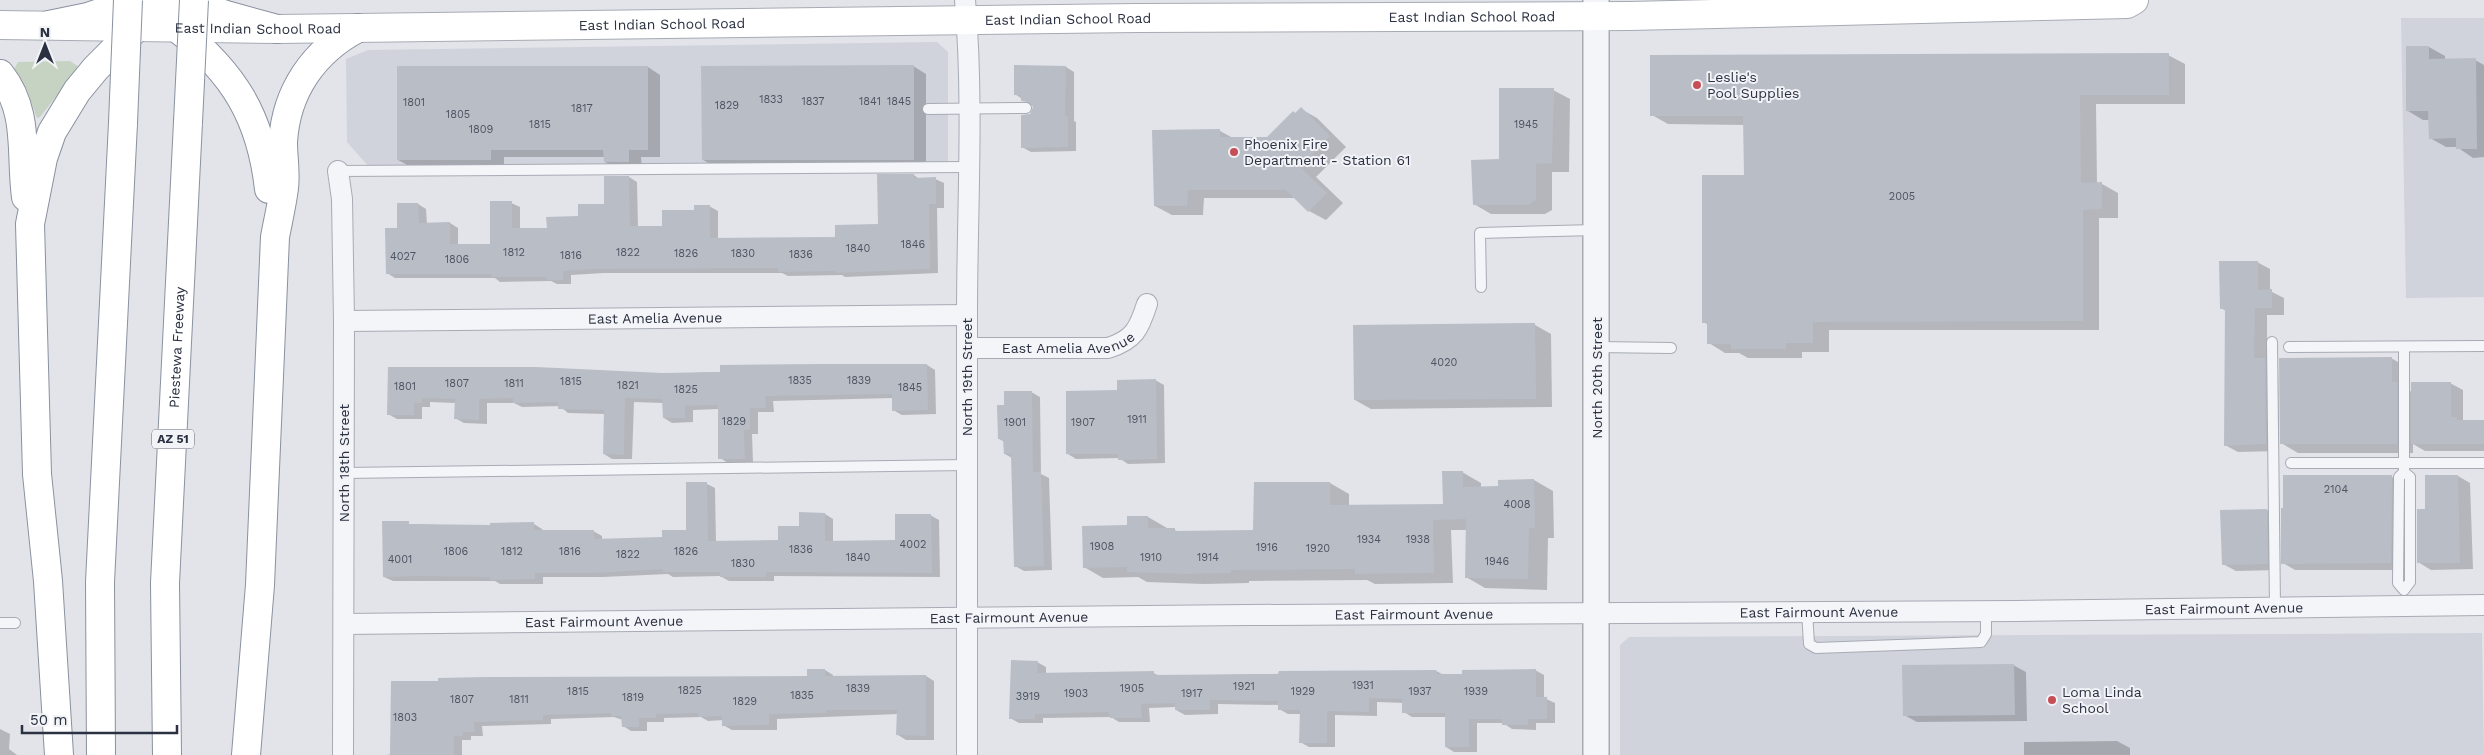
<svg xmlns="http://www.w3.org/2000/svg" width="2484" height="755" font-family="'Work Sans',sans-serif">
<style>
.built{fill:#d0d3db}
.green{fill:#c6d3c3}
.shadow{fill:#0003}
.building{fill:#b9bdc6}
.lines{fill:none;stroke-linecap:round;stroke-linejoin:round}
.service-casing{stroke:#a7abb4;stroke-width:12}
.minor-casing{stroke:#a7abb4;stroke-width:22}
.tertiary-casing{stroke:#a7abb4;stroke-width:28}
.secondary-casing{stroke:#a7abb4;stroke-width:30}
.motorway-casing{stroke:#8a919f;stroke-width:30}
.service{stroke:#f4f5f8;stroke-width:10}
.minor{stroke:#f4f5f8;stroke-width:20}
.tertiary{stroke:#f4f5f8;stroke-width:25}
.secondary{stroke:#fff;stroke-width:28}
.motorway{stroke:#fff;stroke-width:28}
.motorway-bridge-casing{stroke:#8a919f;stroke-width:30;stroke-linecap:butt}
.motorway-bridge{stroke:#fff;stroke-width:28}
.poi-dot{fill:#c74e56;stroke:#f1f3f7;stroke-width:2}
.labels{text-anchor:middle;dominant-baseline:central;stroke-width:4;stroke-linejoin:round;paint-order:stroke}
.number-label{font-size:11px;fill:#4e5462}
.shield{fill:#f1f3f7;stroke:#666b78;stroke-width:1}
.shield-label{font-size:12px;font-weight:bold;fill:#2b3141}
.street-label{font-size:14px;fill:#2b3141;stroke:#f1f3f7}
.poi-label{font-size:14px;fill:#2b3141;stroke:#f1f3f7;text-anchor:start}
</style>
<rect width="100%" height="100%" fill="#e2e4ea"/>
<g class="built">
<polygon points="2401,18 2484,18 2484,297 2406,298"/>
<polygon points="937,42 948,52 948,163 369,167 347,142 346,59 368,50"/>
<polygon points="2482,633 2484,755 1620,755 1620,645 1629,637"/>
</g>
<polygon class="green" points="70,61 79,67 40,117 37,118 27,91 14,69 18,62"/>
<g class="shadow">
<polygon points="2429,47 2445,56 2445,60 2475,60 2484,65 2484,157 2473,158 2457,147 2446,147 2430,138 2430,120 2423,120 2408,111"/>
<polygon points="2168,55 2185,64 2185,104 2096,104 2097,184 2102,184 2118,193 2118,218 2099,218 2099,330 1829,330 1829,352 1802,352 1802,358 1748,358 1739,353 1725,353 1709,343 1709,325 1703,322 1745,176 1745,125 1668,124 1652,115"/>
<polygon points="913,66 926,74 926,167 716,167 703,160"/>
<polygon points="1015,66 1066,67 1074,72 1074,121 1076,122 1076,151 1031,152 1022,147 1034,107 1015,94"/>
<polygon points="648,67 660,75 660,157 641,157 642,169 617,169 605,162 605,157 504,157 504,167 411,167 398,160"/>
<polygon points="1553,90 1570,99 1569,172 1552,172 1552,210 1545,214 1491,214 1474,204 1501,160"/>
<polygon points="1301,109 1317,118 1346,147 1316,177 1343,203 1326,220 1309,211 1297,198 1204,198 1203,215 1172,215 1155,206 1220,131 1233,138 1268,138"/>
<polygon points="914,175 919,179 935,179 944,183 944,208 937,208 938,273 845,277 842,275 788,276 782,273 604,273 571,275 571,284 557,284 551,281 500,282 495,278 395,278 387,273 398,229 418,204 426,209 427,224 450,223 458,228 458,245 492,245 511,203 520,207 520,229 548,229 605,205 629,177 637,182 638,227 664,227 695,211 709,206 718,211 718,240 836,238 879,226"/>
<polygon points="2257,262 2270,269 2270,291 2284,298 2284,315 2267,315 2267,360 2278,366 2279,451 2238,452 2225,445 2226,311 2221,308"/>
<polygon points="1535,325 1551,334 1552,407 1371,409 1355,400"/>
<polygon points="2391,358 2408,368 2408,390 2412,392 2450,383 2463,390 2463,421 2484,421 2484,451 2425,451 2413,444 2413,453 2298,453 2281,443"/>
<polygon points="927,365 935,370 936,414 902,415 893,410 893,398 773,401 774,412 758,412 758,434 752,434 753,463 728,463 720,458 719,409 693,410 693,422 672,423 664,418 663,403 634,402 632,459 612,459 604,454 606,414 568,413 560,406 522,407 514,403 487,403 487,424 464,423 455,418 456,403 430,402 430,407 422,407 422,419 397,419 388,414 389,369 662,374"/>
<polygon points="1155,380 1164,385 1165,463 1128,464 1119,458 1076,459 1068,454 1119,391"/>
<polygon points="1031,392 1040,397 1041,474 1049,478 1052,570 1024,571 1015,566 1012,458 1005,454 1005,442 999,439 1005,406"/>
<polygon points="1462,472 1481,483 1481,488 1500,487 1534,480 1553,491 1554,538 1548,538 1547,590 1485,588 1466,577 1467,530 1451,530 1453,583 1375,584 1367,580 1249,581 1249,583 1204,584 1147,582 1138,577 1103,578 1084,567 1128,526 1148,517 1167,528 1181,532 1254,531 1330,483 1349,494 1349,506 1444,505"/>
<polygon points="2458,476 2470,483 2473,569 2431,570 2418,562 2426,511"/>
<polygon points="2392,477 2405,484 2404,570 2295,570 2283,563 2284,510"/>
<polygon points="707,484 715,488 716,542 779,541 825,514 833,519 833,543 896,542 930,515 939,520 940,577 774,576 774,581 729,581 720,576 673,577 668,574 603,577 543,577 543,584 500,584 495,581 393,581 384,577 384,523 491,527 491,524 534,524 542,529 543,531 593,531 602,536 602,540 664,538 687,531"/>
<polygon points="2267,510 2279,517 2280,570 2236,571 2223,564"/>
<polygon points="1037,662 1046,667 1046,674 1153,673 1160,676 1436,671 1444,675 1535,670 1544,675 1544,698 1555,703 1555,723 1536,723 1536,730 1512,729 1503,723 1477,723 1477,752 1454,752 1446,747 1446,717 1412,717 1404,712 1404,703 1377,702 1377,716 1335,715 1335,747 1309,747 1300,742 1301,714 1288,714 1279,709 1279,705 1218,704 1218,714 1185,715 1176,710 1176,707 1149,708 1150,722 1119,722 1111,717 1043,718 1043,723 1019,723 1010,718"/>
<polygon points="2013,665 2026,672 2027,721 1917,722 1904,715"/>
<polygon points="825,670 833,675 833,677 926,676 934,681 934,740 906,740 898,735 898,714 777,719 777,730 732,730 723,725 723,720 708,721 701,717 664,718 664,722 647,722 647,731 631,731 623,726 623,720 614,717 551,719 551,724 482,726 483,736 471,736 471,740 462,740 462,755 387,755 392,754 392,682 808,677"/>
<polygon points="0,729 10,734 9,749 17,755 0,755"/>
<polygon points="2117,741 2130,748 2130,755 2024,755 2024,742"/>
</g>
<g class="building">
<polygon points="2406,46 2429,46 2429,59 2476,58 2477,149 2456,149 2456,138 2429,139 2428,111 2406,111"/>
<polygon points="2169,53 2169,95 2080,95 2081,183 2102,182 2102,209 2083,210 2083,321 1813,322 1813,343 1786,343 1786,349 1731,349 1731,344 1707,344 1707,323 1702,323 1702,175 1744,175 1743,116 1650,116 1650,55"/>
<polygon points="914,65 914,160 702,160 701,66"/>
<polygon points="1014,65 1066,66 1065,116 1068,116 1068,147 1021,148 1021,115 1030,114 1033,107 1029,102 1021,101 1021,95 1014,95"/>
<polygon points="397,66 648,66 648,150 629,150 629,162 604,162 603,150 491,150 491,160 397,160"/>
<polygon points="1499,88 1554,88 1552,163 1536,164 1536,200 1528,205 1473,205 1471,160 1499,159"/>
<polygon points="1301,107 1330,136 1300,167 1327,193 1308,212 1286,190 1188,190 1187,206 1154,206 1152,130 1220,129 1220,137 1267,137 1293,111 1295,113"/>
<polygon points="877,174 914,174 914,178 936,177 936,204 929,204 930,269 835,273 835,271 778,272 778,268 595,269 563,271 563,280 547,280 547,277 491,277 491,274 386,274 385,228 397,228 397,203 418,203 419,223 450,222 450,244 490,244 490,201 512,201 512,228 547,228 546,217 578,216 578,204 604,204 604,176 629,176 630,226 662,226 662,210 694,210 694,205 710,205 710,238 835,237 835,225 878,224"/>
<polygon points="2219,261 2258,261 2258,290 2272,289 2272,308 2255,308 2254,358 2265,358 2266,444 2224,446 2225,309 2220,309"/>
<polygon points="1535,323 1536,399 1354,400 1353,325"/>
<polygon points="2392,357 2392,382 2397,382 2397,444 2280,444 2279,358"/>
<polygon points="823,364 927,364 928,410 892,411 892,394 765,396 766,408 750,408 750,429 744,430 745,459 718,459 718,405 685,406 685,418 663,418 662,399 625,398 624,455 603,454 604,410 558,409 558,402 513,403 513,398 479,399 479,420 454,419 455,399 422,398 422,403 414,403 414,415 387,415 388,367 536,367 662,373 720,372 720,365"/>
<polygon points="1156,379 1157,459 1118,460 1118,454 1066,454 1066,391 1117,390 1117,380"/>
<polygon points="2411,382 2451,382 2451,417 2457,417 2457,420 2484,420 2484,444 2411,444"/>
<polygon points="1004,391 1032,391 1033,472 1041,472 1044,566 1014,567 1011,454 1004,454 1003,439 998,439 997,405 1004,405"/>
<polygon points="1442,471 1463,471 1463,487 1498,486 1498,480 1534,479 1535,528 1529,528 1528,579 1465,578 1466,519 1433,520 1434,573 1355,574 1355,569 1231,570 1231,573 1185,574 1127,572 1127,567 1083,568 1082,526 1127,525 1127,516 1148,516 1148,528 1175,528 1175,531 1253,530 1254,482 1330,482 1330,505 1443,504"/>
<polygon points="2283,475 2392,475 2391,563 2281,564 2281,508 2283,508"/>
<polygon points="2425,475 2458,475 2460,563 2417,563 2417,509 2425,509"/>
<polygon points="686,482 707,482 708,541 778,540 778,526 799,526 799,512 825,513 825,541 895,540 895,514 931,514 932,573 766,572 766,577 720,577 720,572 663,572 663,569 593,573 535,573 535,579 490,580 490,577 418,576 383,577 382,521 409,521 409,524 490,525 490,523 534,522 534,530 594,530 594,539 662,537 662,530 686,530"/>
<polygon points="2267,509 2268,564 2222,565 2220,510"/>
<polygon points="1011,660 1038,661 1037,673 1154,671 1154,675 1278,674 1279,671 1436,670 1437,674 1462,674 1462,670 1536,669 1536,697 1547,697 1547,719 1528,719 1528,725 1502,725 1502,719 1469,719 1469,747 1445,747 1445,713 1402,713 1402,699 1369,698 1369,712 1327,711 1327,743 1299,743 1300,710 1278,710 1278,701 1210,700 1210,710 1175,710 1175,703 1141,704 1142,718 1110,718 1109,712 1035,714 1035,719 1009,719"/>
<polygon points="2014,664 2015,715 1903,716 1902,665"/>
<polygon points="807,669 825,669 825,676 926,675 926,736 896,735 897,710 826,710 826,713 769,714 769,725 722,726 722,716 698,717 698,713 656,714 656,718 639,718 639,727 622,727 621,716 611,716 611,713 543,715 543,720 474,722 475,732 463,732 463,736 454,736 454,755 390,755 391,681 438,681 438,678 486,677 807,676"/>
</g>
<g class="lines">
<defs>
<g id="service">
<polyline points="928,109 1026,108"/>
<polyline points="338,171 970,167"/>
<polyline points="1481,287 1480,233 1596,230"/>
<polyline points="2272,342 2275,608"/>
<polyline points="1597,347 1671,348"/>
<polyline points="2289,347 2484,346"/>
<polyline points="2404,347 2404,472 2399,477 2398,583 2404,590 2410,582 2410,477 2404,472"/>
<polyline points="2291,463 2484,463"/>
<polyline points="344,473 967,465"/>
<polyline points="1807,611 1809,644 1816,648 1981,642 1986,634 1986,611"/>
<polyline points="0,623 15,623"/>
</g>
<g id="minor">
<path d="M965 0C974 105 967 210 967 315 967 461 966 608 967 755"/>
<polyline points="338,171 342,199 344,321 343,755"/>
<path id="s1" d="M344 321 967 315"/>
<path id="s2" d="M968 348H1108C1134 340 1139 329 1147 304"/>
<path id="s3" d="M344 624 1248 615 2016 611 2484 605"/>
</g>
<polyline id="tertiary" points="1596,755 1596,0"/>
<g id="secondary">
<path id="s4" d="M0 25 277 29 1137 18 1630 16 2127 4 2134 0"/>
</g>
<g id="motorway">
<polyline points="182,0 226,15 277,29"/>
<path d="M146 7C156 15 167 21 177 28 234 73 261 117 269 189"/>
<polyline points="49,25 88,17 137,0"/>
<path d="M0 74C30 112 20 153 26 197"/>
<polyline points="59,755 48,581 37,474 30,224 43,158 52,132 77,91 96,68 136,28 188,0"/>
<polyline points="101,755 100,582 123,123"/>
<path id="s5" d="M167 755 165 583 188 122"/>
<path d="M246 755 260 585 275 237C278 221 282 204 284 188 286 173 283 157 283 142 286 91 314 51 358 28"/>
</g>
</defs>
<use href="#service" class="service-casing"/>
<use href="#minor" class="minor-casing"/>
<use href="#tertiary" class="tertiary-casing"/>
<use href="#secondary" class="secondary-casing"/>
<use href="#motorway" class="motorway-casing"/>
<use href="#service" class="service"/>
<use href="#minor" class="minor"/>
<use href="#tertiary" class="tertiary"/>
<use href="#secondary" class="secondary"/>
<use href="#motorway" class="motorway"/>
<defs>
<g id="motorway-bridge">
<polyline points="188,122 194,0"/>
<polyline points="123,123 128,0"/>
</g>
</defs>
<use href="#motorway-bridge" class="motorway-bridge-casing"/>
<use href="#motorway-bridge" class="motorway-bridge"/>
</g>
<g class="poi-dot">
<circle cx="1697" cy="85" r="5"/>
<circle cx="1234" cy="152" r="5"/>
<circle cx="2052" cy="700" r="5"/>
</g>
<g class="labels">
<g class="number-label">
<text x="771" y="99">1833</text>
<text x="813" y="101">1837</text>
<text x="870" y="101">1841</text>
<text x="899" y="101">1845</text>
<text x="414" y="102">1801</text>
<text x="727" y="105">1829</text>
<text x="582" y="108">1817</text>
<text x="458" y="114">1805</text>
<text x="540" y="124">1815</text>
<text x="1526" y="124">1945</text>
<text x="481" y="129">1809</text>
<text x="1902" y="196">2005</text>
<text x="913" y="244">1846</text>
<text x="858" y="248">1840</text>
<text x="514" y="252">1812</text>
<text x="628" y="252">1822</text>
<text x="686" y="253">1826</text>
<text x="743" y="253">1830</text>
<text x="801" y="254">1836</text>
<text x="571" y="255">1816</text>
<text x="403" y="256">4027</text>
<text x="457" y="259">1806</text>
<text x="1444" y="362">4020</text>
<text x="800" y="380">1835</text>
<text x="859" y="380">1839</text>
<text x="571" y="381">1815</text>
<text x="457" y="383">1807</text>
<text x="514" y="383">1811</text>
<text x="628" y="385">1821</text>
<text x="405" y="386">1801</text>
<text x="910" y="387">1845</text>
<text x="686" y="389">1825</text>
<text x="1137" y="419">1911</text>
<text x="734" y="421">1829</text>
<text x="1015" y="422">1901</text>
<text x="1083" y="422">1907</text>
<text x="2336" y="489">2104</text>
<text x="1517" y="504">4008</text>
<text x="1369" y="539">1934</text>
<text x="1418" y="539">1938</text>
<text x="913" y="544">4002</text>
<text x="1102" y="546">1908</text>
<text x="1267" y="547">1916</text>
<text x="1318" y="548">1920</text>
<text x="801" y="549">1836</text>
<text x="456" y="551">1806</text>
<text x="512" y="551">1812</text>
<text x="570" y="551">1816</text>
<text x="686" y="551">1826</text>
<text x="628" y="554">1822</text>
<text x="858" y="557">1840</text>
<text x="1151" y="557">1910</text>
<text x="1208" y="557">1914</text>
<text x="400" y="559">4001</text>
<text x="1497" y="561">1946</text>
<text x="743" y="563">1830</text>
<text x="1363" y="685">1931</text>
<text x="1244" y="686">1921</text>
<text x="858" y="688">1839</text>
<text x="1132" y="688">1905</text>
<text x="690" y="690">1825</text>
<text x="578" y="691">1815</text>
<text x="1303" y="691">1929</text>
<text x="1420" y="691">1937</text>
<text x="1476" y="691">1939</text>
<text x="1076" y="693">1903</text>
<text x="1192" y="693">1917</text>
<text x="802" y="695">1835</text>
<text x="1028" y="696">3919</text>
<text x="633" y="697">1819</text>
<text x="462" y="699">1807</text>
<text x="519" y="699">1811</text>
<text x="745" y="701">1829</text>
<text x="405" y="717">1803</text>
</g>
<rect class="shield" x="152" y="429.5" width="42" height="19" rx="4"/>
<g class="shield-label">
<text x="173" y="439">AZ 51</text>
</g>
<g class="street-label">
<text stroke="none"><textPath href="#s4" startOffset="1472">East Indian School Road</textPath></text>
<text stroke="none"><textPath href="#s4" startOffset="1068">East Indian School Road</textPath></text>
<text stroke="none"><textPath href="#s4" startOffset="662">East Indian School Road</textPath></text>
<text stroke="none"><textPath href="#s4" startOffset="258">East Indian School Road</textPath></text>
<text stroke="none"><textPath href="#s1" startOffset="311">East Amelia Avenue</textPath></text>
<text stroke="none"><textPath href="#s2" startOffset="101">East Amelia Avenue</textPath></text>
<text stroke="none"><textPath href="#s5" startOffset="408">Piestewa Freeway</textPath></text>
<text transform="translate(967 377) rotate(-90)">North 19th Street</text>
<text transform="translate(1597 378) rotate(-90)">North 20th Street</text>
<text transform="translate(344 463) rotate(-90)">North 18th Street</text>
<text stroke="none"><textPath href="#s3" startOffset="1880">East Fairmount Avenue</textPath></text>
<text stroke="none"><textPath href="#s3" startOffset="1475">East Fairmount Avenue</textPath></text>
<text stroke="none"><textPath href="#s3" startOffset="1070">East Fairmount Avenue</textPath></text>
<text stroke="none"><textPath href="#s3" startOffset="665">East Fairmount Avenue</textPath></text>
<text stroke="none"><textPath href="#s3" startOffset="260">East Fairmount Avenue</textPath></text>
</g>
<g class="poi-label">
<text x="1707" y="77">Leslie's<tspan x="1707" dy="16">Pool Supplies</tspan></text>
<text x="1244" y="144">Phoenix Fire<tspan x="1244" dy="16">Department - Station 61</tspan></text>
<text x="2062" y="692">Loma Linda<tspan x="2062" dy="16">School</tspan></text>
</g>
</g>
<g transform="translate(45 45)" stroke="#f1f3f7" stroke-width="4" paint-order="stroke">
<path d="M0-4L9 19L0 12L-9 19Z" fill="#2b3141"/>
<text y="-8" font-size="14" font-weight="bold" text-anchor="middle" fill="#2b3141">N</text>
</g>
<path d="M22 725v8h155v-8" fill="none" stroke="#2b3141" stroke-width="2.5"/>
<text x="30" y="725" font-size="15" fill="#2b3141" stroke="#f1f3f7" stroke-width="4" paint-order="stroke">50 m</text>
</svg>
